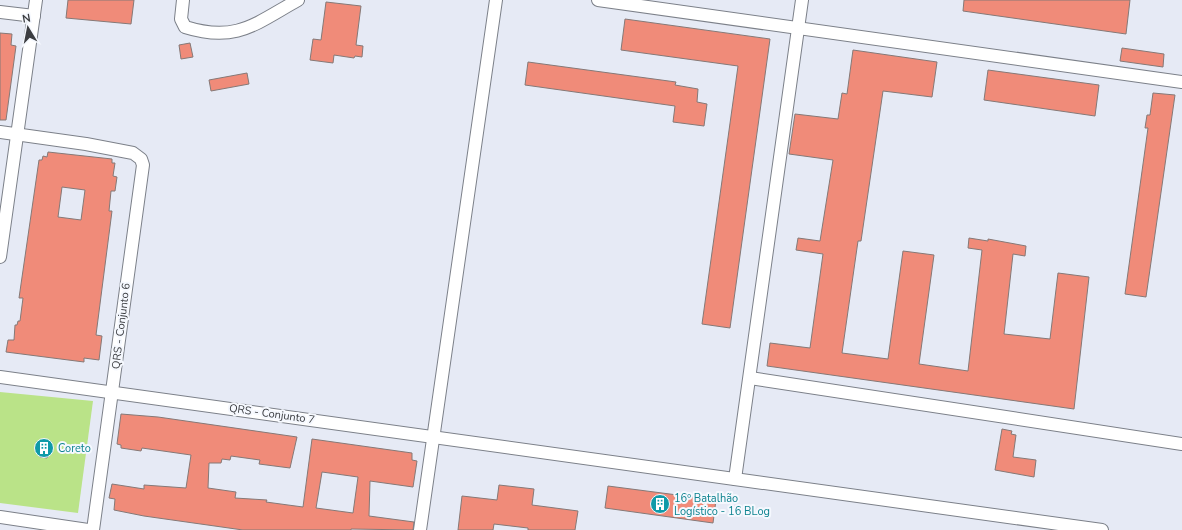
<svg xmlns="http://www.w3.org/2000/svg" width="1182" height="530" font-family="'Nunito Sans',sans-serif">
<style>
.green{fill:#bae388}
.building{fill:#f08b79;stroke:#857977;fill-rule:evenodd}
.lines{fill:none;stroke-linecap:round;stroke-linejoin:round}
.street-casing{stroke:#7c8089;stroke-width:14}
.street{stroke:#fff;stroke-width:12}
.labels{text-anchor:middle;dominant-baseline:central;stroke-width:4;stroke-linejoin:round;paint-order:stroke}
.street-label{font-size:11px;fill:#3b3d41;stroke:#f5f8fe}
.culture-label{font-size:11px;fill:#0d838f;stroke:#f5f8fe;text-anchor:start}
</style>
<rect width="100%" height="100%" fill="#e6eaf5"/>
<polygon class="green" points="0,392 93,401 78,513 0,503"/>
<g class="building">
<polygon points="68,0 134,0 131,24 66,18"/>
<polygon points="964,0 1130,0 1126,34 963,11"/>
<polygon points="326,2 361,6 356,45 363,46 362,57 355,56 354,58 334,55 333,63 310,60 313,39 321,40"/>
<polygon points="625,19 770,39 730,328 702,324 738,66 621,50"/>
<polygon points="0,33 12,34 11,45 16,46 6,120 0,120"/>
<polygon points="190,43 193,57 181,59 179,45"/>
<polygon points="1122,48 1164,54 1163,67 1120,61"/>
<polygon points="853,50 937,62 932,97 883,91 861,241 858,241 842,353 888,359 903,251 934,255 919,364 968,371 982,250 968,248 969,238 988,241 988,239 1026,246 1025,256 1013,254 1004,334 1050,339 1058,273 1089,277 1074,409 767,366 770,343 810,348 823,254 796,250 798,238 820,241 833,160 789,154 795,114 838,119 842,93 847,94"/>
<polygon points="528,62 676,82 675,85 698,89 697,102 707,104 704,126 673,122 675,106 525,85"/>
<polygon points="988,70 1099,85 1095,116 984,100"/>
<polygon points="247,73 249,84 211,91 209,80"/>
<polygon points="1153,93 1175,95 1146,297 1125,294 1148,128 1145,128 1147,115 1150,115"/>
<path d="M48 152 112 159V163H115L113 176 117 177 115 191H111L109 211H112L96 335 102 336 99 360 84 358V362L6 352 8 340H14L15 325H17L18 321H20L23 298H19L39 160H42L43 156 47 157ZM62 187 85 190 81 220 58 217Z"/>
<path d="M121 414 158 417 297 437 290 468 259 464 260 460 231 456 230 460 222 459 221 463H209L208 488 236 492 235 498 267 500 266 502 288 505 303 507 312 439 412 453V460L417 461 413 487 370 481 369 516 414 522 413 530 351 529V530H243L144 516 114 510 115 499 109 498 112 484 144 489V485L186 488 191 455 142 448 141 451 121 448V445L117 444ZM322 472 358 477 353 513 316 508Z"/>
<polygon points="1002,429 1012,431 1011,434 1016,435 1013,457 1036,460 1034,477 995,470"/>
<polygon points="45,442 51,445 52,452 47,458 40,457 36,451 38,444"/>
<polygon points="499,485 534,489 532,505 578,511 575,530 528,530 528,528 494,524 493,530 458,530 462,496 497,500"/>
<polygon points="608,486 716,500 713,523 605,508"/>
</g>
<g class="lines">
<defs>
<g id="street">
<path d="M183 0 181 19 185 27C236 43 255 24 298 0"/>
<polyline points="598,0 1182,82"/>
<polyline points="0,12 34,16"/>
<polyline points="0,132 86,144 133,153 141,159 143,165 93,530"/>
<polyline points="0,257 36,0"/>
<polyline points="0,377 1102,530"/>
<polyline points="750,378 1182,444"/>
<polyline points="735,479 802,0"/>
<polyline points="0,517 88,530"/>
<polyline points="420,530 496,0"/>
</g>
</defs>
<use href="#street" class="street-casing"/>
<use href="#street" class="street"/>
</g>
<defs>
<symbol id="building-disc" viewBox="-11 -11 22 22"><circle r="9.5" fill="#0f9aa8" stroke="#f5f8fe"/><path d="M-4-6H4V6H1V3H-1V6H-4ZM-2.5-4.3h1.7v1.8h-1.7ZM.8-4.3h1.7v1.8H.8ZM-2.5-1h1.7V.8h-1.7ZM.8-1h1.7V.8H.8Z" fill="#fff"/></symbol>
</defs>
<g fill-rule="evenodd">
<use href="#building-disc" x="33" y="437" width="22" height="22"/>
<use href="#building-disc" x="649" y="493" width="22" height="22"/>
</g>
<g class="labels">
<g class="street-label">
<text transform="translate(121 326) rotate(-83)">QRS - Conjunto 6</text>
<text transform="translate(272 414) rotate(8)">QRS - Conjunto 7</text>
</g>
<g class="culture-label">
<text x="58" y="448">Coreto</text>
<text x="674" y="498">16º Batalhão<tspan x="674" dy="13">Logístico - 16 BLog</tspan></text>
</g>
</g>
<g transform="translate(28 28) rotate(350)" stroke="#f5f8fe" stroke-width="3" paint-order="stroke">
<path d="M0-3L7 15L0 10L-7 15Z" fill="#3b3d41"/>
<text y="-6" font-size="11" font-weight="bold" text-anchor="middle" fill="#3b3d41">N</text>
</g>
</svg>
